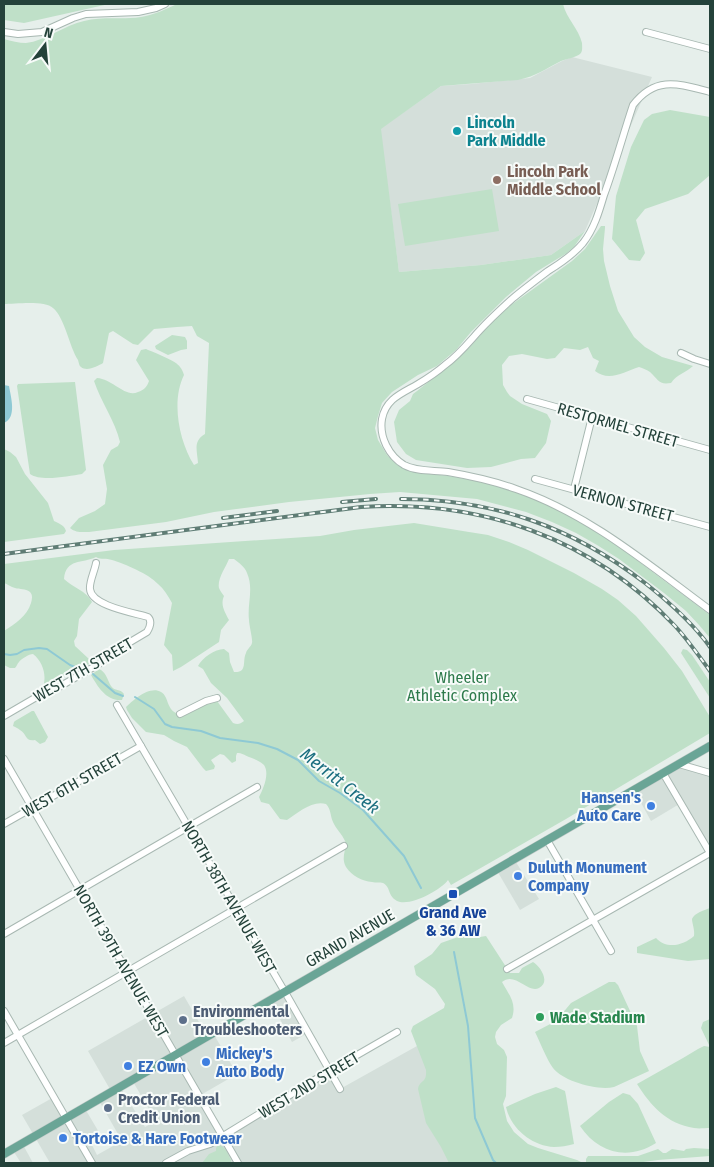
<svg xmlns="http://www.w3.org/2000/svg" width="714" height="1167" font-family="'Fira Sans Condensed',sans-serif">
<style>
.built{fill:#d4dfda;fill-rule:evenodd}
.green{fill:#bfe0c8}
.water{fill:#8ec9d4}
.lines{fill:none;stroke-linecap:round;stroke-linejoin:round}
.stream{stroke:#8ec9d4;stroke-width:2}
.minor-casing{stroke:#a8b8b2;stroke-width:8}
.major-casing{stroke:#c2cac8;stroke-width:9}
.minor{stroke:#fff;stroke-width:6}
.major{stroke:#6aa596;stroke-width:8}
.rail-casing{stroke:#5f7d75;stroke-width:4}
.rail{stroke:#f7fbf9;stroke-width:2;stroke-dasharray:5.5;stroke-linecap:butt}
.culture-dot{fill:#0f9aa8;stroke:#f7fbf9;stroke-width:2}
.education-dot{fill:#8d6e63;stroke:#f7fbf9;stroke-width:2}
.shop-dot{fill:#3f7fe0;stroke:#f7fbf9;stroke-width:2}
.transit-dot{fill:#1a4fb4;stroke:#f7fbf9;stroke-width:2}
.leisure-dot{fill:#2e9e5b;stroke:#f7fbf9;stroke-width:2}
.service-dot{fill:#5c6f8a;stroke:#f7fbf9;stroke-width:2}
.labels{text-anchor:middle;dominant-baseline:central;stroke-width:4;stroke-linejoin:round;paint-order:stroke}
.culture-label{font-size:16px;font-weight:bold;fill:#0d838f;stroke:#f7fbf9;text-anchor:start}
.education-label{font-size:16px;font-weight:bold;fill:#785e54;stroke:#f7fbf9;text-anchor:start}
.street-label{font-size:16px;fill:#24423a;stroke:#f7fbf9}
.park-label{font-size:16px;fill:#2d7a4b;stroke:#f7fbf9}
.shop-label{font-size:16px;font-weight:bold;fill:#366cbe;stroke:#f7fbf9;text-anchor:start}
.transit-label{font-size:16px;font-weight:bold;fill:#164399;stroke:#f7fbf9}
.service-label{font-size:16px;font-weight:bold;fill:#4e5e75;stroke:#f7fbf9;text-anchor:start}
.leisure-label{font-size:16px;font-weight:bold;fill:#27864d;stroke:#f7fbf9;text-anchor:start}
.water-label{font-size:18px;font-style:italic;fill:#1c6f80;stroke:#f7fbf9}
</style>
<rect width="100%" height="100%" fill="#e6efeb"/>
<g class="built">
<polygon points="572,57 652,77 585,231 551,255 481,265 399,272 380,129 441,86 471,84 530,78 562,61"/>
<polygon points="679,764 710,773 710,853 681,803 651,821 634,790"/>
<polygon points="514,859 539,899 520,910 496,869"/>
<polygon points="284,991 308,1033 292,1042 270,1000"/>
<path d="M184 996 207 1036 213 1033 237 1074 199 1096 222 1136 330 1071 340 1089 417 1046 468 1026 491 1163H50L22 1115 54 1097 66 1118 84 1107 103 1139 92 1145 97 1155 122 1141 98 1099 111 1091 88 1051ZM132 1080 156 1121 145 1127 120 1087Z"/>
<polygon points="22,1143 33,1163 21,1163 12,1149"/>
</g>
<g class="green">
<polygon points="4,4 109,4 24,23 4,20"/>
<path d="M177 4H563C566 18 579 29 582 43 582 46 583 52 580 54 577 57 566 59 561 61 545 69 537 76 518 80L441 86 381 129 399 272 481 265 551 255 585 231 574 247 567 253 536 272 506 297 471 332 456 350 444 360 437 366 418 375 392 392 382 403 378 416 375 428 378 440 387 455 396 464 407 470 420 473 449 476 476 481 500 487 528 496 567 514 606 537 710 615V638L699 625 686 611 664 593 619 559 597 545 576 533 552 522 526 512 477 499 400 492 370 494 289 502 214 512 166 522 89 532C82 532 76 533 70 528L79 518 95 511 105 504 107 489 103 465 111 450 118 446 120 442C115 421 101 402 94 381L97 378C113 379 125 398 138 392 144 390 147 387 149 381L136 360 141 350 146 349C153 352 177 361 180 367 182 369 183 372 184 375 171 401 179 441 194 465L198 463C197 450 193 441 205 434L209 343 197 336 192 326 177 327 154 329 138 345 133 344 113 331 109 333 103 363C98 366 87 372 81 367 79 366 79 363 78 360 69 346 65 318 53 308 45 300 15 304 4 304V39C11 41 19 43 26 43 45 41 65 25 84 21 103 16 122 20 141 17 154 15 166 9 177 4Z"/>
<polygon points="670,110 710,117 710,175 688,194 645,209 636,220 645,253 640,261 629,260 612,239 616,196 631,147 644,120 652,114"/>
<polygon points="492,189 499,231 405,246 398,204"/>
<path d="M601 226H605V228L603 249 604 261 610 286 618 311 634 337 645 347 662 357 693 366C686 373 677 374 671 383 658 385 659 380 650 372 647 370 643 368 639 367 624 372 609 382 595 371L599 361 593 358 588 347 580 350 564 348 555 358 547 359 522 354 509 356 502 365 503 385 507 392 510 396 522 404 547 414 551 421 546 443 535 458 521 459 491 467 467 468 416 460 406 454 397 442 394 422 399 410 410 401 413 394 417 391 451 364 469 348 493 321 511 305 572 261 585 249Z"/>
<polygon points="172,335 185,337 187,341 187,349 181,350 168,355 156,349 155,346"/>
<path d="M75 382 86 470 82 474C69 476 41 482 30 474L17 386 18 384Z"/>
<path d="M4 449 10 452 16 457 25 474 48 503 54 521C60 524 64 525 66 531L64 534 4 542Z"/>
<path d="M414 523 469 532 488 535 509 542 528 550 574 573 602 589 618 600 636 616 664 648 682 671 710 717V733L566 819 451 885 448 880C441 890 410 907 397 901 387 895 391 887 383 883 380 882 376 883 372 882 362 881 352 876 346 867 340 856 348 848 345 841 342 834 336 829 333 822 330 815 331 809 326 804 312 800 298 813 287 820L280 819 269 804 261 802 259 797C263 789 270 774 264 765 260 761 254 759 249 757 244 755 242 753 237 753L236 756V761L232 763 224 755 220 754 211 760 215 766 214 769 206 771 203 768 187 747 174 741 164 735 146 732 132 718 127 710 126 707C133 700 150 685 161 692 170 697 165 711 181 715L196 706 217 701 233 723C238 725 240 724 244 721L227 698 211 683 203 669 198 666C202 658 215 649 224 649L229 653 230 662 234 672C248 673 242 661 246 653 247 649 251 647 252 643 253 640 249 625 249 620 247 604 254 589 247 573 245 567 239 563 234 559H229C226 567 217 579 219 588 220 591 222 593 224 596 220 605 225 612 229 620L221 630 219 642 181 667 173 671 172 655 164 645 172 603C168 596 164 589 158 584 149 574 125 564 112 560 106 558 101 560 96 557 82 564 66 558 64 579 72 587 87 591 92 602L79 619 77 636 74 641 75 646 89 659V664L79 671 59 678 47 688 44 683C46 673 42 661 33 654 29 654 21 659 19 662 17 664 17 666 15 668H10L4 665V631C15 624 27 616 31 603 32 599 33 595 30 592 25 588 20 590 15 588 11 587 7 584 4 583V564L114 550 320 536 354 530Z"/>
<polygon points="683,649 687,650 692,655 710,682 710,698 681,653"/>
<path d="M99 669C106 672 107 679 111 686 115 692 120 688 124 694L122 700C106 701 98 687 91 675Z"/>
<path d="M32 711H34L48 737 45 742 40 744 35 740C25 742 27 734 20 730 18 728 15 727 13 726L14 722 15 721Z"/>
<path d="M710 908V959L688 961 637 953V947L656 938C667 950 684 945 694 936 695 930 692 923 692 919 694 913 705 910 710 908Z"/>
<path d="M461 936 474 938 486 936 510 973H519L522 968 533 962C540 966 551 982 539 988 528 994 515 971 502 982 509 995 517 1003 512 1018L501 1025 496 1032 495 1037 497 1044 504 1050 507 1057 506 1096 503 1104 507 1121 514 1132 528 1144 538 1148 577 1160 583 1163H449L441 1147 426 1123 418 1089C420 1079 427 1084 426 1070L411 1031 413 1026 444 1008 445 1004 435 989 416 975 414 966 432 954 441 943Z"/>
<path d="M609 982H615L618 985 637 1026 640 1051 649 1071 614 1087C597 1091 563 1081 553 1068 547 1060 540 1042 535 1032L556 1021 571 1003Z"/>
<path d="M710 1019V1128C705 1128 699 1129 694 1128 667 1124 651 1106 637 1084L683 1058 698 1049 704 1046 710 1047 701 1028 703 1022Z"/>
<path d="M556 1087 565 1091 566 1096 574 1144C567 1146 561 1147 554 1147 532 1146 511 1129 506 1107L535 1094Z"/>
<path d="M623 1093 630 1095 638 1104 656 1143C628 1161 598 1153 580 1126L609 1102Z"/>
<path d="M218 1145C225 1145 228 1154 231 1160V1162L229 1163H202L209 1154 216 1151V1148Z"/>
<polygon points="694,1148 710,1149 710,1156 658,1160 636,1163 586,1163 586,1159 588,1156 638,1156 658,1149 663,1153 666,1153 672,1149 684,1151 686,1149"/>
</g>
<path class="water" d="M4 385 9 386C11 398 17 417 4 423Z"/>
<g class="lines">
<g class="stream">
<polyline points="4,654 10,655 17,654 24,650 39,648 47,649 70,665 80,669"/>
<polyline points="93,674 115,693 123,696"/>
<polyline points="135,697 154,709 165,724 172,727 201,731 220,738 258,743 277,749 298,760 319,781 340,793 363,810 404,856 421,888"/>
<polyline points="454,952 468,1026 475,1118 493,1160 496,1163"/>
</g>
<defs>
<g id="minor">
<polyline points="4,32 18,34 42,32 73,18 86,14 138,12 156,8 165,4"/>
<polyline points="646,32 710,49"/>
<path d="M710 92C679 84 656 75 633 105 623 135 615 165 604 195 599 212 594 229 583 243 573 255 561 263 548 271 536 280 524 289 512 299 501 309 490 319 480 330 469 342 459 355 445 365 437 372 428 378 418 384 403 393 386 398 382 419 379 437 389 456 404 465 417 472 434 470 448 472 471 476 494 481 516 489 589 514 649 565 710 610"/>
<polyline points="681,353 694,359 710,364"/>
<polyline points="527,399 710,450"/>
<polyline points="535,479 710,527"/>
<polyline points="574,489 592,417"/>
<polyline points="117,705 289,999 340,1089"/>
<polyline points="180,714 206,701 217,698"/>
<path d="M4 716 40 695 59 687 99 664 115 651 147 632C150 627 152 621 148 617 135 613 91 606 90 589 89 582 95 570 96 563"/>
<polyline points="4,759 238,1163"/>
<polyline points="679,764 710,773"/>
<polyline points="4,824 141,746"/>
<polyline points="547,840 611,951"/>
<polyline points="4,934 257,787"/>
<polyline points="507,969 710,853 663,773"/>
<polyline points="4,1011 92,1163"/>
<polyline points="4,1043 344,846"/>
<polyline points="166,1163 188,1151 210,1144 326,1073 397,1032"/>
</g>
<polyline id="major" points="4,1154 710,746"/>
</defs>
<use href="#minor" class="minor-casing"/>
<use href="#major" class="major-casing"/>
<use href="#minor" class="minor"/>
<use href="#major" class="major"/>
<defs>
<g id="rail">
<path d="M401 499C494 499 572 527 645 583 669 602 692 622 710 647"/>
<polyline points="342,502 376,499"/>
<polyline points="223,518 277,511"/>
<path d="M4 554 361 507C480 499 592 538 675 626 688 640 699 656 710 671"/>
</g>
</defs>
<use href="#rail" class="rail-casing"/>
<use href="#rail" class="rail"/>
</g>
<circle class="culture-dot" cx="457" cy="131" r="5"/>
<circle class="education-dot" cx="497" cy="180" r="5"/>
<g class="shop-dot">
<circle cx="651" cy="806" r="5"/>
<circle cx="518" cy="876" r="5"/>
<circle cx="206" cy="1062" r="5"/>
<circle cx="128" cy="1066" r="5"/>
<circle cx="63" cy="1138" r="5"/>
</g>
<rect class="transit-dot" x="448" y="889" width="10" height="10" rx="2.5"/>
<circle class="leisure-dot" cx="540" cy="1017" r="5"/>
<g class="service-dot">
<circle cx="183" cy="1020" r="5"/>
<circle cx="108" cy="1108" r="5"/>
</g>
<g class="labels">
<g class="culture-label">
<text x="467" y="122">Lincoln<tspan x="467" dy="18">Park Middle</tspan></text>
</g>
<g class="education-label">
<text x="507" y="171">Lincoln Park<tspan x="507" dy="18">Middle School</tspan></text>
</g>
<g class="street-label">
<text transform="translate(618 425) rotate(16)">RESTORMEL STREET</text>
<text transform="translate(623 503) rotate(15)">VERNON STREET</text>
<text transform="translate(83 670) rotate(-30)">WEST 7TH STREET</text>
<text transform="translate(72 785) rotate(-30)">WEST 6TH STREET</text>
<text transform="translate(229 897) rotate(60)">NORTH 38TH AVENUE WEST</text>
<text transform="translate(350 938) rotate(-30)">GRAND AVENUE</text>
<text transform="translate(121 961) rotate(60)">NORTH 39TH AVENUE WEST</text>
<text transform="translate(309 1085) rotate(-31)">WEST 2ND STREET</text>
</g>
<g class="park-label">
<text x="462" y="677">Wheeler<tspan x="462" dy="18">Athletic Complex</tspan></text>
</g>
<g class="shop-label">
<text x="641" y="797" text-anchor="end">Hansen's<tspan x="641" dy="18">Auto Care</tspan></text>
<text x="528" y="867">Duluth Monument<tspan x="528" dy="18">Company</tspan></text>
<text x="216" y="1053">Mickey's<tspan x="216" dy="18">Auto Body</tspan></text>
<text x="138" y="1066">EZ Own</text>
<text x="73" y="1138">Tortoise &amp; Hare Footwear</text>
</g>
<g class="transit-label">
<text x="453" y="912">Grand Ave<tspan x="453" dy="18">&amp; 36 AW</tspan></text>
</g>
<g class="service-label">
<text x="193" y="1011">Environmental<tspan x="193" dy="18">Troubleshooters</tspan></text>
<text x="118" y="1099">Proctor Federal<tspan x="118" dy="18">Credit Union</tspan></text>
</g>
<g class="leisure-label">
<text x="550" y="1017">Wade Stadium</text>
</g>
<g class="water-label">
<text transform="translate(340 781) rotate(38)">Merritt Creek</text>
</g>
</g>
<rect width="714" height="1167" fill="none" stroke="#24423a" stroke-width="10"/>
<g transform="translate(45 45) rotate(16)" stroke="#f7fbf9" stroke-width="4" paint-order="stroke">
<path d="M0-4L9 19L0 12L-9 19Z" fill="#24423a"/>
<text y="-8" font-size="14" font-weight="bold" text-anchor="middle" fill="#24423a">N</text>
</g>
</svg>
